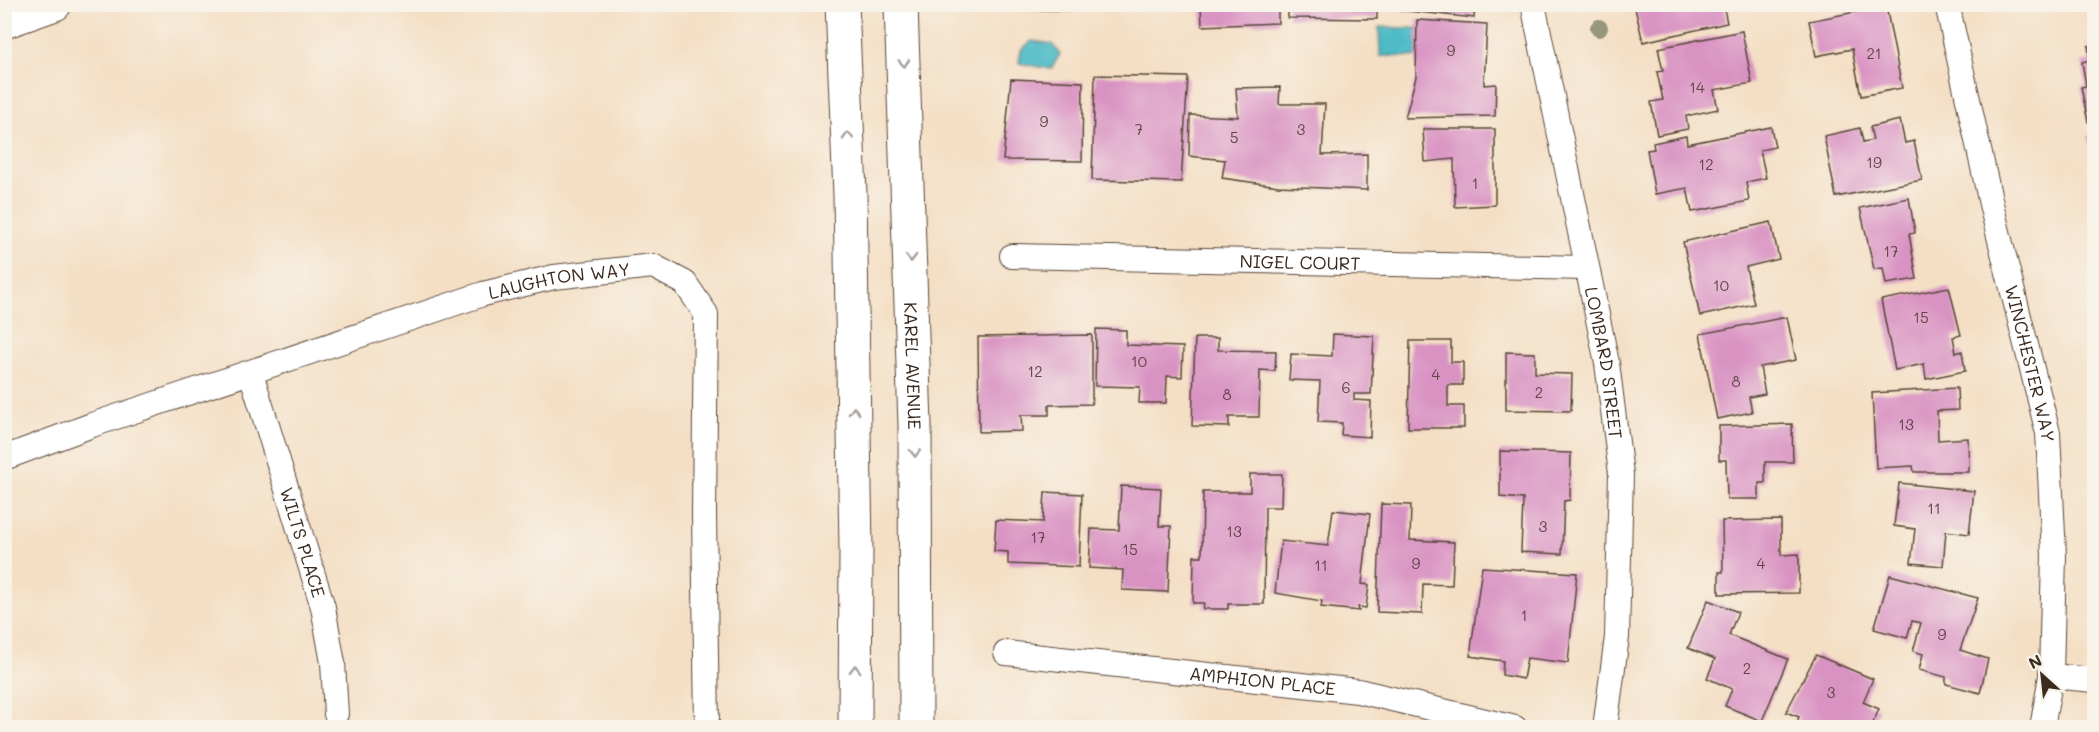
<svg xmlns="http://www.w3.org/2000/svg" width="2099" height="732" font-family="Mali,sans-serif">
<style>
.water{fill:#4cbac6;stroke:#447272;stroke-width:1.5}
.building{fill:#d993c3}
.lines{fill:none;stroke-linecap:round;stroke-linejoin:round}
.minor-casing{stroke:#574537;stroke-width:26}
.primary-casing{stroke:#574537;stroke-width:35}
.trunk-casing{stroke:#574537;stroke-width:35}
.minor{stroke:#fff;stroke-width:24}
.primary{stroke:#fff;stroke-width:33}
.trunk{stroke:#fff;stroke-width:33}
.tree{fill:#98967b}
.oneway{stroke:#a79f9a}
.labels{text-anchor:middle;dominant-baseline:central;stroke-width:6;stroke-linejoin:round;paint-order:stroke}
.number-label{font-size:15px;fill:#624447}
.street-label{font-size:18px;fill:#3b2a1e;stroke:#f7f3e8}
</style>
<rect width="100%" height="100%" fill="#f7f3e8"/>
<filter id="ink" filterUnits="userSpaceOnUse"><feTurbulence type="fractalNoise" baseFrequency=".0167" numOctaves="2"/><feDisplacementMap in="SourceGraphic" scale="12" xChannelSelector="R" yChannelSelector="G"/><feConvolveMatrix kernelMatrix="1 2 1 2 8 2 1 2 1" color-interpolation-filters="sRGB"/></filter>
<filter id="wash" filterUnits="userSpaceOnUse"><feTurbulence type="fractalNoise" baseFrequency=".008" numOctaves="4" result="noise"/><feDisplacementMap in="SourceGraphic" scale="24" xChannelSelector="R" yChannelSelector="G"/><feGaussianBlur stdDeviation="1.35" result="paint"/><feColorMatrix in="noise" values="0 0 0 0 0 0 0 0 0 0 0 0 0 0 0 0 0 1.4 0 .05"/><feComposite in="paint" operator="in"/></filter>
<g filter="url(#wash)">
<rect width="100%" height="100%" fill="#f4dfc5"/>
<g class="water">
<polygon points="1379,27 1432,29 1427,57 1380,56"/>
<polygon points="1032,41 1052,44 1060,54 1051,69 1019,63 1021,50"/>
</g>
<g id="blocks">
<g class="building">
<polygon points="1288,4 1377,4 1377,19 1288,18"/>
<polygon points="1401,4 1475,4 1474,18 1400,10"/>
<polygon points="1634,4 1723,4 1727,23 1643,42"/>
<polygon points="1009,5 1084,5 1083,11 1009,9"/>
<polygon points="1201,5 1278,5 1278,23 1202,26"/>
<polygon points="1886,6 1902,88 1861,96 1852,49 1816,56 1809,21"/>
<polygon points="1417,20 1487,24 1484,85 1496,84 1495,116 1405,118 1416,77"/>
<polygon points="1742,31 1752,83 1714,90 1718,109 1686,116 1688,129 1657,135 1651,102 1663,100 1657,72 1663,71 1658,48"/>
<polygon points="2094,45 2094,121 2088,122 2081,87 2086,86 2082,62 2090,60 2088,46"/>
<polygon points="1095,75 1188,77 1181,182 1092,180"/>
<polygon points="1011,79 1083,82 1082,161 1003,160"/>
<polygon points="1280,87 1279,104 1325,104 1322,155 1367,154 1367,190 1278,186 1222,178 1225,160 1189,156 1190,115 1238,117 1236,88"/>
<polygon points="1900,120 1905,143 1914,141 1922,180 1836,197 1824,136 1860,128 1863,142 1873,140 1870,127"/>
<polygon points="1771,127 1775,147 1760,150 1766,178 1746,182 1749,201 1692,212 1687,188 1655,194 1647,150 1654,149 1653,143 1686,136 1687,144"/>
<polygon points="1423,129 1495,129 1495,205 1455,207 1454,159 1425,162"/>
<polygon points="2094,135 2094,165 2093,165 2088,136"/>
<polygon points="1909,198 1915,233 1909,234 1917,279 1886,284 1883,268 1874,269 1860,208"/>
<polygon points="1771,222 1779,259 1746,267 1754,304 1700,316 1683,242"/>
<polygon points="1949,287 1961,335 1953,337 1956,353 1962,351 1965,371 1926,379 1924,364 1895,370 1881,300"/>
<polygon points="1787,317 1796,360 1760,367 1765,394 1749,397 1752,412 1717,419 1700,334"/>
<polygon points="1096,329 1126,330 1126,345 1183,347 1182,377 1167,376 1166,403 1139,403 1140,387 1095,386"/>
<polygon points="1333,334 1374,336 1371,394 1354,394 1354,400 1371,401 1370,437 1341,435 1342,423 1318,422 1320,381 1289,380 1291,354 1332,356"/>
<polygon points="1092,335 1092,404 1049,405 1049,415 1021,415 1022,431 979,432 978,337"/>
<polygon points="1195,338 1218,338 1218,350 1276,351 1275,371 1260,370 1259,417 1229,417 1229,427 1192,426"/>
<polygon points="1410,341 1451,341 1451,362 1463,362 1463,385 1448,385 1448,406 1464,406 1464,428 1408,428"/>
<polygon points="1506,352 1535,353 1535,373 1572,374 1571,411 1506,410"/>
<polygon points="1957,388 1958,410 1937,411 1938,440 1968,438 1969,472 1914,472 1913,466 1876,468 1872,393"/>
<polygon points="1792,424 1793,462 1765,462 1765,483 1759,483 1759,499 1727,499 1726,460 1719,460 1719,426"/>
<polygon points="1500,451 1571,453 1570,500 1564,501 1562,554 1521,552 1523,499 1500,497"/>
<polygon points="1250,474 1282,474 1281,507 1265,507 1264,604 1228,604 1228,609 1203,609 1204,603 1193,603 1194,556 1202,556 1203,492 1250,492"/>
<polygon points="1899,483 1974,491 1969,534 1946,531 1943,566 1911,563 1915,529 1894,526"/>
<polygon points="1121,486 1161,488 1159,526 1171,526 1168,592 1122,590 1123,570 1089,568 1091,529 1119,530"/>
<polygon points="1045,492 1082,494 1079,567 1008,564 1008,552 994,551 996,520 1043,522"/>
<polygon points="1381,504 1411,505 1410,540 1454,542 1452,585 1423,584 1422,614 1377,612"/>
<polygon points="1333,510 1370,514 1362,584 1369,585 1366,608 1358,607 1359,611 1321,607 1322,601 1275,593 1281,541 1328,546"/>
<polygon points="1781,520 1781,555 1799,554 1799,593 1719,594 1719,572 1723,572 1722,521"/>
<polygon points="1482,567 1577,573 1568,663 1527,658 1523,679 1502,675 1503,661 1470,656"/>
<polygon points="1890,575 1978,598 1960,650 1988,659 1980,693 1946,684 1946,677 1919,670 1923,654 1913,651 1921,623 1912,621 1907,638 1874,629"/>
<polygon points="1708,600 1738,612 1729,635 1788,659 1762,721 1725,706 1732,689 1707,678 1715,659 1688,648"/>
<polygon points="1816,655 1873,679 1863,702 1879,709 1871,728 1795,728 1799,717 1786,712"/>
</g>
</g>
</g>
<g filter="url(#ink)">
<use href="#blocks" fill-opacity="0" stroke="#574537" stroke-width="1.5"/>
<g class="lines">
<defs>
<g id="minor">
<path id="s1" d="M1533 4 1607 363 1621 474 1617 637 1605 728"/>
<path id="s2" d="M1947 4 1991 204 2048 433 2054 555 2051 676 2042 728"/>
<path id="s3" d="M1012 256 1586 268"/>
<path id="s4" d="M251 373 323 607 333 663 336 714"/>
<path id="s5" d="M4 458 92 425 483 294 554 277 653 266 685 283 706 314 704 513 707 728"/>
<path id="s6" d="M1006 653 1358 691 1515 728"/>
<polyline points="2051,676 2094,680"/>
</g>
<g id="primary">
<polyline points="842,4 850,194 856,548 855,728"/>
<path id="s7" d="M901 4 915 425 916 728"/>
</g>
<polyline id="trunk" points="4,22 55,4"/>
</defs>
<use href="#minor" class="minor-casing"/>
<use href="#primary" class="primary-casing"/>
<use href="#trunk" class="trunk-casing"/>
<use href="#minor" class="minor"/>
<use href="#primary" class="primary"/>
<use href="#trunk" class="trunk"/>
</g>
<circle class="tree" cx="1599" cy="28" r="9"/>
<defs><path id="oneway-chevron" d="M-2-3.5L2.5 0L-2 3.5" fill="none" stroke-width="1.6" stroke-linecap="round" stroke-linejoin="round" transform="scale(1.5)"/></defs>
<g class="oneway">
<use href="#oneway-chevron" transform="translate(904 63) rotate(87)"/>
<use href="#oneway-chevron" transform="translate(848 136) rotate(-92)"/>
<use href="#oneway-chevron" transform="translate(911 258) rotate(89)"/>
<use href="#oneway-chevron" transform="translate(854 411) rotate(-91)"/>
<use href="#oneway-chevron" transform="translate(915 453) rotate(89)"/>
<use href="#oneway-chevron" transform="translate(855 669) rotate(-90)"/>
</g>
</g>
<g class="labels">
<g class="number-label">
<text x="1451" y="50">9</text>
<text x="1874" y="53">21</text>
<text x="1697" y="87">14</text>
<text x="1044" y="121">9</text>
<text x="1139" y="129">7</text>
<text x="1301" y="129">3</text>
<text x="1234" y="137">5</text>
<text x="1874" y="162">19</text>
<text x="1706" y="164">12</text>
<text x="1475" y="183">1</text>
<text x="1891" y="251">17</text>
<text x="1721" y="285">10</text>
<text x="1921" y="317">15</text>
<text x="1139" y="361">10</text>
<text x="1035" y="371">12</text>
<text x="1436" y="374">4</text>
<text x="1736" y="381">8</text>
<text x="1346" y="387">6</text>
<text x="1539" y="392">2</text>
<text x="1227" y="394">8</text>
<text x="1906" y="424">13</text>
<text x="1934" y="508">11</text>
<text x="1543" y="526">3</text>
<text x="1234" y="531">13</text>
<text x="1038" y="537">17</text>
<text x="1130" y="549">15</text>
<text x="1416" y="563">9</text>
<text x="1761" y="563">4</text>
<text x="1321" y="565">11</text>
<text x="1524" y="615">1</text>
<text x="1942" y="634">9</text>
<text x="1747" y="668">2</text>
<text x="1831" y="692">3</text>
</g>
<g class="street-label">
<text stroke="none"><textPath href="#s3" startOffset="288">NIGEL COURT</textPath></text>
<text stroke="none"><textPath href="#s5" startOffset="584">LAUGHTON WAY</textPath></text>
<text stroke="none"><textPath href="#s2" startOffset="369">WINCHESTER WAY</textPath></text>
<text stroke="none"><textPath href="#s1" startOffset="366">LOMBARD STREET</textPath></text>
<text stroke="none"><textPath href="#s7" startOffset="362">KAREL AVENUE</textPath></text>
<text stroke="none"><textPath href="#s4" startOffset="177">WILTS PLACE</textPath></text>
<text stroke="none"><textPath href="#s6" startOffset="258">AMPHION PLACE</textPath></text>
</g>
</g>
<rect width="2099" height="732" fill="none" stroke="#f7f3e8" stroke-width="24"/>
<g transform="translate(2042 675) rotate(333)" stroke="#f7f3e8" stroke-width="4.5" paint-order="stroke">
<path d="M0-4.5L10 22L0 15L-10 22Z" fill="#3b2a1e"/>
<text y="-9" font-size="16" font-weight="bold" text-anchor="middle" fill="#3b2a1e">N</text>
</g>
</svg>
